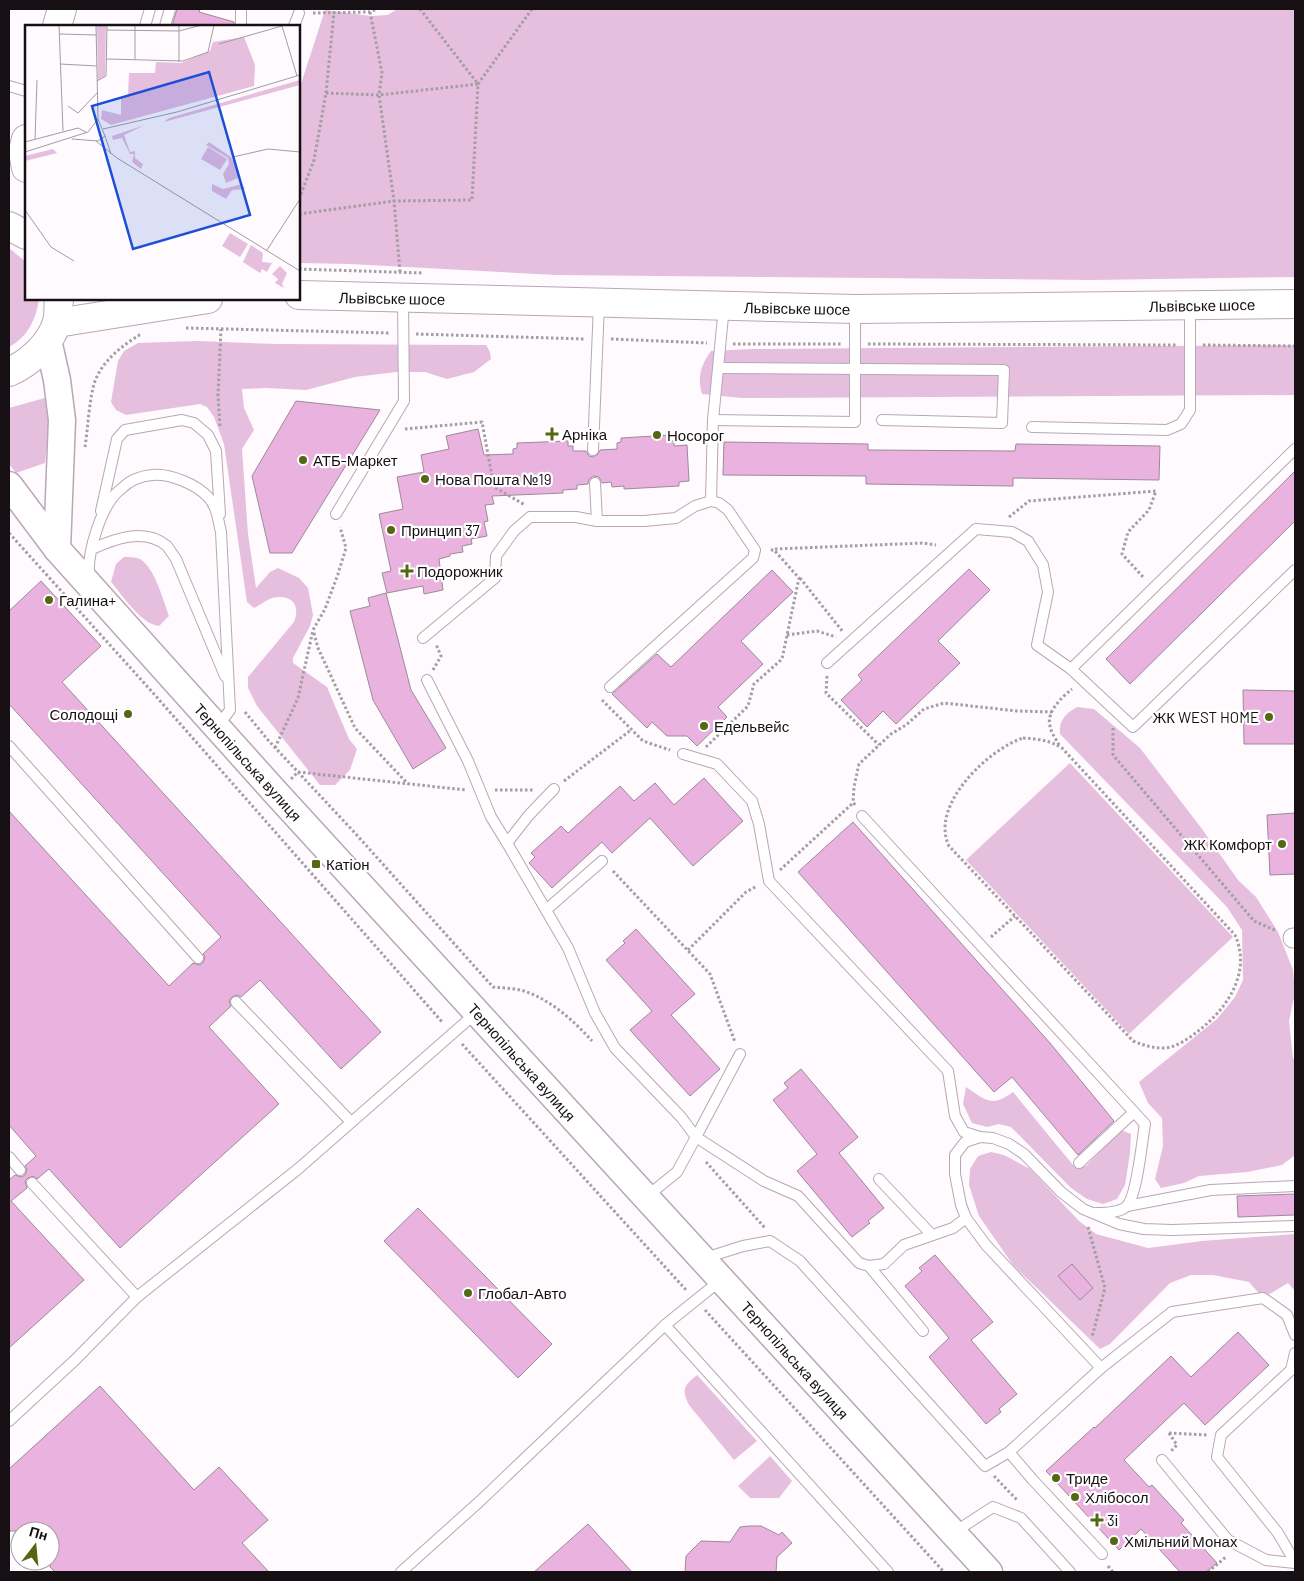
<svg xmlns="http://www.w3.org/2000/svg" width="1304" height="1581" font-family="Barlow,sans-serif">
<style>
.green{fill:#e6bede}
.building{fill:#e9b2df;stroke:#9c8a98}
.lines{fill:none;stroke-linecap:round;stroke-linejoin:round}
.service-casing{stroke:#b8a7b5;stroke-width:12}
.minor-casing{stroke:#b8a7b5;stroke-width:21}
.secondary-casing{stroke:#b8a7b5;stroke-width:29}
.primary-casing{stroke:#b8a7b5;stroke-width:30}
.path{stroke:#a29ea1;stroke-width:3;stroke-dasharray:2.5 2.5;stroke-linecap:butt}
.service{stroke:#fff;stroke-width:10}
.minor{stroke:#fff;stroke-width:19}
.secondary{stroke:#fff;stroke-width:26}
.primary{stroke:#fff;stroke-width:28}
.poi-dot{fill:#536714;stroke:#fff;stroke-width:2}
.labels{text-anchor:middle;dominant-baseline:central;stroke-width:4.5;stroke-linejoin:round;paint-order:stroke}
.street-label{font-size:15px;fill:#161015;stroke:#fff}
.poi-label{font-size:15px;fill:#161015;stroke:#fff;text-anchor:start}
.inset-road{fill:none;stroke:#a19ca0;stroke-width:1}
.view{fill:#1d4ed8;fill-opacity:0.15;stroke:#1d4ed8;stroke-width:2.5}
.inset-edge{fill:none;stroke:#161015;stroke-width:2.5}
</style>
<rect width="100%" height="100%" fill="#fefafd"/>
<g class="green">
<polygon points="397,9 1295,9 1295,277 1092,280 557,275 350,264 299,263 299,90 325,10 371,16 388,15"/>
<path d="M9 248 26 262V299H39C36 319 28 337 9 347Z"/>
<path d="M197 341 276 344 486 345 490 352 491 359 474 372 447 379 425 372H396L355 377 306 390 266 388 242 389 244 408 254 430 242 449 248 534 256 588 270 572 278 568 299 578 308 588 313 615 310 626 293 658V663L327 687 349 739 357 749 350 770 335 785H320L257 706 248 688V677L294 622C301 604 291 594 272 598 266 600 260 605 254 608L247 602 224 444 214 417 207 407 200 404 126 415 116 410 111 402 118 361 124 351 138 343Z"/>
<path d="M1295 345V395L741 398 702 394C697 377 701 365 711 351L752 349Z"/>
<polygon points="52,396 45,463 16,473 9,464 9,408"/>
<path d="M124 557C129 557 135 557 140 559 154 566 164 602 169 616L159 626C141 624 123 596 111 582L116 564Z"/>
<path d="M1077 707 1094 709 1140 748 1202 829 1238 880 1256 897 1278 932 1293 970 1295 993 1289 1021 1293 1058 1295 1061V1155L1282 1165 1247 1172 1199 1176 1184 1183 1161 1188 1155 1179 1163 1146 1162 1118 1148 1103 1139 1082 1217 1019 1235 997 1243 980 1242 930 1227 907 1060 734C1059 720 1065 714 1077 707Z"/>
<polygon points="1070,763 1233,937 1129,1034 966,860"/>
<path d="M966 1087C985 1100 992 1108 1013 1092L1073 1165 1086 1166 1121 1130 1131 1134 1130 1153 1125 1185 1117 1199 1103 1204 1087 1199 1071 1188 1011 1127 999 1124 987 1127 972 1123 963 1104Z"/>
<polygon points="991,1152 1004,1155 1030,1169 1079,1221 1096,1234 1148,1248 1202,1241 1295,1234 1295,1291 1288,1283 1263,1298 1249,1282 1213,1275 1191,1275 1170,1283 1110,1344 1100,1349 1013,1265 979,1216 969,1185 970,1169 978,1156"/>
<path d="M697 1375 757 1441 734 1460 689 1405C681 1389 684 1386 697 1375Z"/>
<polygon points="770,1456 792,1481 779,1498 750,1498 738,1486"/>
</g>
<g class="building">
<polygon points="177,9 200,9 199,12 234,22 234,26 172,26"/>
<polygon points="296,401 380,410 292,553 270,553 252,476"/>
<polygon points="478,429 484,455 513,454 513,449 517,448 517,443 568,441 568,446 573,446 573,451 586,451 589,456 593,457 598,454 600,450 617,449 617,443 621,442 621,438 670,435 670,441 674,441 674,446 687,445 689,481 679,482 679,486 624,489 624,486 612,487 611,482 602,483 599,477 594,476 589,479 588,484 577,485 577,489 563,490 563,493 492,496 494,504 485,505 488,521 484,522 487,536 471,539 472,544 462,546 463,552 450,554 450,556 439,559 443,590 424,594 423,586 387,593 382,573 391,571 379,514 403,509 397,477 424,472 421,455 449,449 446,436"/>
<polygon points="724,442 868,444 868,450 1015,451 1016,444 1160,446 1159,480 1013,478 1013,486 866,484 866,476 723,475"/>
<polygon points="1295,471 1295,521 1130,684 1106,659"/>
<polygon points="969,569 990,590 938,641 960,663 896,724 883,711 867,727 841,700 862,680 858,675"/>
<polygon points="772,570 793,592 741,641 763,664 718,707 727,717 697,746 687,736 667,736 652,722 647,728 612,694 657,654 671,667"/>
<polygon points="41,581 101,646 62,682 381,1032 341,1069 260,980 241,997 237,995 232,997 229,1001 231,1006 209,1027 279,1104 120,1248 49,1169 37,1179 34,1176 28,1178 25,1181 27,1188 11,1201 84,1280 9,1348 9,1180 15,1175 21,1177 25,1175 27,1169 25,1166 36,1156 9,1125 9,811 169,986 193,963 199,965 203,963 205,957 203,954 221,937 9,704 9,611"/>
<polygon points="386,593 411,690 446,748 413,769 373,700 350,611 370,606 368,598"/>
<polygon points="1243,690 1295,691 1295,744 1244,744"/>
<polygon points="704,778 743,821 693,866 650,818 612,853 602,842 552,888 529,863 535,857 531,853 561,826 568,833 620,786 634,801 655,783 674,805"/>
<polygon points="1295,813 1295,874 1270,875 1267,815"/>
<polygon points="853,822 1050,1043 1114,1121 1078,1155 1012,1077 994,1092 798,872"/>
<polygon points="636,929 695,994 671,1015 720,1069 690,1096 630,1030 652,1011 606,960 625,943 623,941"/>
<polygon points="801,1069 858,1137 839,1153 884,1208 868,1221 870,1223 852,1237 797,1171 817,1154 773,1100 788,1088 784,1083"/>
<polygon points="1295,1194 1295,1215 1238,1217 1237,1196"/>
<polygon points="418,1208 552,1344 518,1378 384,1241"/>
<polygon points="935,1255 993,1322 971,1340 1017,1394 999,1409 1001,1412 986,1424 929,1357 949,1338 905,1286 922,1271 919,1268"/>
<polygon points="1072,1264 1093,1288 1080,1300 1058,1276"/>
<polygon points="1238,1332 1269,1365 1205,1425 1184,1403 1124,1460 1149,1487 1152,1485 1184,1520 1181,1523 1217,1563 1206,1572 1180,1572 1141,1529 1119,1550 1046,1471 1094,1427 1095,1428 1171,1356 1191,1377"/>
<polygon points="100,1386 194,1490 219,1467 268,1520 242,1543 269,1572 55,1572 50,1567 50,1531 9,1531 9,1469"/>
<polygon points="588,1524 632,1572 534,1572"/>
<polygon points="749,1526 761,1526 779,1535 782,1532 792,1543 777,1557 776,1572 685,1572 686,1556 701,1541 730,1542 740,1527"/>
</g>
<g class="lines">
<defs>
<g id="service">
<polyline points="241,9 241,26"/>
<polyline points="145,26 150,9"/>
<polyline points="165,26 170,9"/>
<polyline points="294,26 299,13"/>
<polyline points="9,86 26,91"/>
<polyline points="719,368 1004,370 1002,423 882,420"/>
<polyline points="713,420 855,422 855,310"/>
<polyline points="1032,427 1167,430 1181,424 1190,410 1190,306"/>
<polyline points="1295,449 1071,669 1133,727 1295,570"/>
<polyline points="593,450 599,304"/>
<polyline points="595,483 597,521"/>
<polyline points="101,511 117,439 125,430 182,420 194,423 208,435 216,451 220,514"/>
<polyline points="336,514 404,401 403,299"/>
<path d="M92 549C114 539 145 527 167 546 170 550 173 555 176 559L225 676"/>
<path d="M89 577C87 553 101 504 121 489 129 481 140 476 152 475 169 473 196 484 208 497 217 506 218 520 221 532L230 710 217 727"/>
<polyline points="423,638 495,578 496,556 514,531 530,517 576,517 597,521 644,521 676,518 695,506 711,501 713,420 724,306"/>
<polyline points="827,663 976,529 1012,532 1028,541 1043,565 1048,592 1037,645 1071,669"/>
<polyline points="427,680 468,761 491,817 507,843 529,815 554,789"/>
<polyline points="610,687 753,558 755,550 728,510 719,503 711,501"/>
<polyline points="9,746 198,958"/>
<polyline points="683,754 717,764 752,801 759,824 769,881 948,1071 955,1116 964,1132 980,1137 993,1138 1009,1144 1024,1154 1061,1192 1083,1209 1119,1224 1144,1229 1172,1230 1295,1226"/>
<path d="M862 816 1145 1124C1142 1140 1137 1198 1126 1207 1118 1213 1105 1213 1096 1213"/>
<polyline points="507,843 568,948 595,1013 615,1048 681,1117 696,1137 677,1172 646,1197"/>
<polyline points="546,910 602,861"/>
<polyline points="236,1002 351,1122"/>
<polyline points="740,1054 696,1137 764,1181 798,1196 859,1263 869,1266 884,1264 904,1245 953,1228 966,1218"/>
<polyline points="9,1157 20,1170"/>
<polyline points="1079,1163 1134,1112"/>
<polyline points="879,1179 932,1235"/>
<polyline points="32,1183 137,1297"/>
<polyline points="1127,1206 1211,1190 1295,1186"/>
<polyline points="705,1258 743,1246 770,1241 800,1261 985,1466 1009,1452 1101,1368 986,1245 966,1218 961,1205 955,1174 955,1155 965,1142 980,1137"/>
<polyline points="869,1266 923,1331"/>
<polyline points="665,1325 888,1572"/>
<polyline points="1295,1353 1291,1370 1221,1435 1217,1457 1278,1533 1295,1562"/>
<polyline points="1101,1368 1172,1312 1263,1298 1287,1315 1295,1335"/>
<polyline points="9,1421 75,1360 137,1297 298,1169 476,1013"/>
<polyline points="1009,1452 1032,1479 1102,1554"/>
<polyline points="1162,1460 1228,1540 1266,1560 1295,1563"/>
<polyline points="953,1533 993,1507 1021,1518 1070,1572"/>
<polyline points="401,1572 479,1502 665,1325 721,1280"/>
</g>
<polyline id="minor" points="1293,938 1295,938"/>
<g id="secondary">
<polyline points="48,340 57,380 62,420 57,549"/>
<polyline points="9,485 57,549 276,793 989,1572"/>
</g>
<g id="primary">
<polyline points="57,26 62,9"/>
<polyline points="26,139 23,151 26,168"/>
<polyline points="9,226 26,235"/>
<polyline points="299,295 855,309 1295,304"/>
<polyline points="57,323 208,299"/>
<path d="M9 372C28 364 51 344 57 322 59 315 58 306 59 299"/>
</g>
</defs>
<use href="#service" class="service-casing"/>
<use href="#minor" class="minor-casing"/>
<use href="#secondary" class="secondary-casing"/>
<use href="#primary" class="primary-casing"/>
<g class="path">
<polyline points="370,12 382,73 379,95 394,201 400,272"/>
<polyline points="313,13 370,12 377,9"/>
<polyline points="326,93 379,95 478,84 420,9"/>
<polyline points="299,199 314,160 326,93 334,12"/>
<polyline points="299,214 394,201 472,200 478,84 532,9"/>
<polyline points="299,269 423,273"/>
<polyline points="186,328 390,333"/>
<polyline points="416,334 585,339"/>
<polyline points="611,339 707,343"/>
<polyline points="733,344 842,344"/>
<polyline points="868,344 1177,345"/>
<polyline points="1203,345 1295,346"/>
<polyline points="220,426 218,396 221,329"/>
<polyline points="405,429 482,422 494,487 525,505"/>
<path d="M85 447C88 428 89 399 95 381 103 360 123 345 141 334"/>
<polyline points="1009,517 1029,501 1156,491 1149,510 1128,532 1122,554 1144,578"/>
<polyline points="9,533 154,694 443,1023"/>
<polyline points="775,549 923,543 936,545"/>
<polyline points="800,578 843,632"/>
<polyline points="314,633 318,648 355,728 408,784"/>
<polyline points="787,635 817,631 836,637"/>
<polyline points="433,670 441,656 436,644"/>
<polyline points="827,676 826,693 879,745"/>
<polyline points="602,700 643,741 670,750"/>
<path d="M245 712 268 740 355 833 493 987C503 988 514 988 524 991 551 1000 573 1020 592 1041"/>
<polyline points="1113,728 1113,755 1254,921 1277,931"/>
<path d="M1023 738C1038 739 1049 740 1062 748L1235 935C1252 973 1227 1009 1197 1032 1188 1039 1175 1048 1163 1048 1152 1048 1143 1045 1133 1041L949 846C929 805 989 749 1023 738Z"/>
<path d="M1059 745C1056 739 1051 733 1050 726 1046 712 1062 697 1072 689"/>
<polyline points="706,747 748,706 754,684 782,659 799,578 774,550 770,550"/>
<polyline points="275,748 298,698 313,630 325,609 338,574 346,548 340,527"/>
<polyline points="291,779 298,772 466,790"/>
<polyline points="564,781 631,730"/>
<polyline points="495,790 533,790"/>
<polyline points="855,805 853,802 854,787 859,764 891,734 906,725 924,709 944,703 1017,711 1052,712"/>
<polyline points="780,870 853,803"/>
<polyline points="613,871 710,974 735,1042"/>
<polyline points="991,937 1015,916"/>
<polyline points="688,950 746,892 757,886"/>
<polyline points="462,1044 687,1291"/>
<polyline points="706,1162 765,1228"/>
<polyline points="1088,1227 1105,1288 1092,1337"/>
<polyline points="705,1310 944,1572"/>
<polyline points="1169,1433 1208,1435"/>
<polyline points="1169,1433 1177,1445 1171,1451"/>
<polyline points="994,1476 1017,1500"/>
<polyline points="1108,1566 1113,1572"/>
<polyline points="1208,1572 1227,1556"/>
</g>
<use href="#service" class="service"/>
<use href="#minor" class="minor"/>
<use href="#secondary" class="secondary"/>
<use href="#primary" class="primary"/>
</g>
<g class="poi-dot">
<path d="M549.5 426.5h5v5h5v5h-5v5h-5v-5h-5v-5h5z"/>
<circle cx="657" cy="435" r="5"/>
<circle cx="303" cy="460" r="5"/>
<circle cx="425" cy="479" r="5"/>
<circle cx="391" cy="530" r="5"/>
<path d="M404.5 563.5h5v5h5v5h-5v5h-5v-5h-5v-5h5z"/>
<circle cx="49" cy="600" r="5"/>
<circle cx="128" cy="714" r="5"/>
<circle cx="1269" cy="717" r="5"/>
<circle cx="704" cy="726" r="5"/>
<circle cx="1282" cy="844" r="5"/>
<rect x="311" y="859" width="10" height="10" rx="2.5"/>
<circle cx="468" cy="1293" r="5"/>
<circle cx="1056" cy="1478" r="5"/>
<circle cx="1075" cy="1497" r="5"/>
<path d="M1094.5 1512.5h5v5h5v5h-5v5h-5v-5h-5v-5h5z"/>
<circle cx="1114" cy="1541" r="5"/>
</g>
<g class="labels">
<g class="street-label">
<text transform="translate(392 298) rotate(1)">Львівське шосе</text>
<text transform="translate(1202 305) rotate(-1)">Львівське шосе</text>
<text transform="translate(797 308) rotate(1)">Львівське шосе</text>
<text transform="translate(248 762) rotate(48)">Тернопільська вулиця</text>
<text transform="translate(522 1062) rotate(48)">Тернопільська вулиця</text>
<text transform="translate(795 1360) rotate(48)">Тернопільська вулиця</text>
</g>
<g class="poi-label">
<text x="562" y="434">Арніка</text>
<text x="667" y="435">Носорог</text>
<text x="313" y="460">АТБ-Маркет</text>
<text x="435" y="479">Нова Пошта №19</text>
<text x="401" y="530">Принцип 37</text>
<text x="417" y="571">Подорожник</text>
<text x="59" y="600">Галина+</text>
<text x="118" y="714" text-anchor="end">Солодощі</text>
<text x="1259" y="717" text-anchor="end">ЖК WEST HOME</text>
<text x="714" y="726">Едельвейс</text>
<text x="1272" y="844" text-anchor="end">ЖК Комфорт</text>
<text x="326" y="864">Катіон</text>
<text x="478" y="1293">Глобал-Авто</text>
<text x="1066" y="1478">Триде</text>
<text x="1085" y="1497">Хлібосол</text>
<text x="1107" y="1520">3і</text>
<text x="1124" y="1541">Хмільний Монах</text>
</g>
</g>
<g transform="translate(25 25)">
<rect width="275" height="275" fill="#fefafd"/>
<path d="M72 0H81L80 51 73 55ZM219 12 230 40 229 61 86 100 76 94 77 85 96 90V74L103 71 104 48H130L131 37 156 38 185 26 188 17ZM275 55V60L139 97 144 93ZM120 100 99 110 105 127 110 126V133L118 139 116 144 107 137 109 129H105L97 113 88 115 87 111ZM184 117 206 132 214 147 213 153 201 158 198 149 204 139 203 133 181 120ZM183 122 202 134 195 145 176 134ZM28 124 32 128 0 136V131ZM187 159 198 164 217 159 220 164 207 165 201 174 187 166ZM205 208 223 219 215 232 197 221ZM226 220 238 228 237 237 247 238 242 247 237 244 235 248 218 237ZM255 241 262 248 257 259 259 263 250 258 253 254 247 249Z" fill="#e6bede"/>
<path class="inset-road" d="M34 0 38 106M154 0V37M257 1 272 51M82 5 154 6 177 0M34 9 72 10M194 19 257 1M82 34 158 36 183 27 189 0M110 35V0M35 39 72 41M72 56 81 51 82 0M43 81 53 88 72 68M78 104 152 87 275 50M80 111 86 129M10 114 12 55M47 114 73 116 80 111 73 94 71 0M71 116 92 133 275 246M0 117 53 103 61 107M0 127 63 107 73 94M208 132 243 124 275 127M0 185 26 222 49 236M242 225 275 174"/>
<path class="view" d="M184 47 225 190 108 224 67 81Z"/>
<rect width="275" height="275" class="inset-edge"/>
</g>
<rect width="1304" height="1581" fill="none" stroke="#161015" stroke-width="20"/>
<g transform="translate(35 1546) rotate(16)"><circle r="24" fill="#ffffff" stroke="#a29fa1"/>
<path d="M0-4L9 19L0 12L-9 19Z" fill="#536714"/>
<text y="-8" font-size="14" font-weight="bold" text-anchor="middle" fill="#161015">Пн</text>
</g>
</svg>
